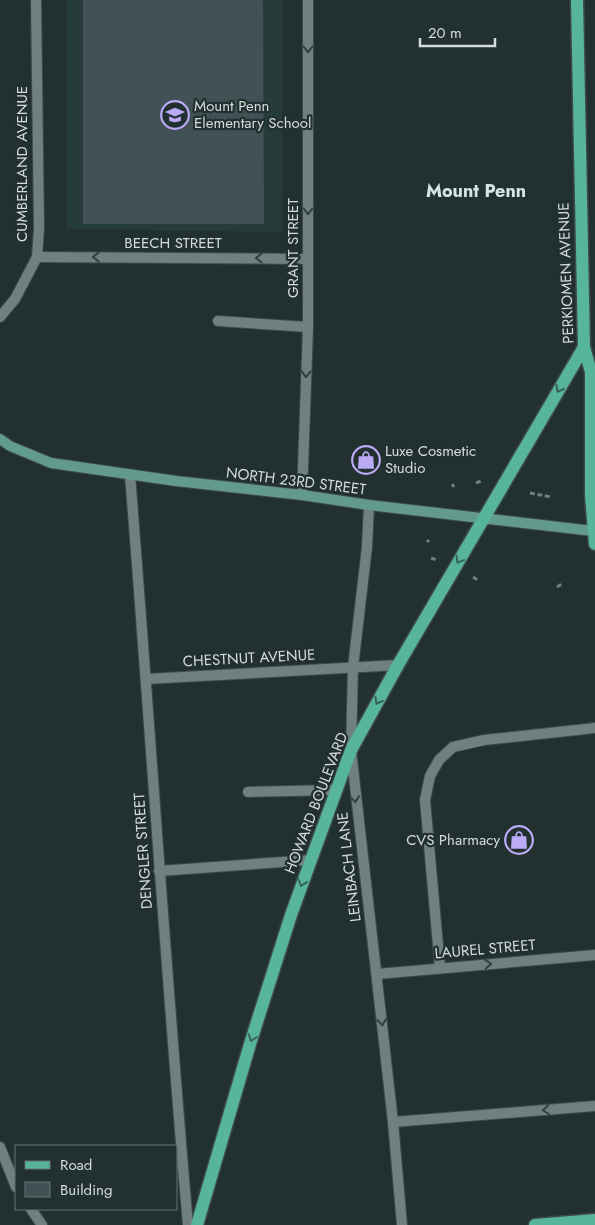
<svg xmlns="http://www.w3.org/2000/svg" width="595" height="1225" font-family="Jost,sans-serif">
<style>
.built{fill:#263c3b}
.building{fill:#425155}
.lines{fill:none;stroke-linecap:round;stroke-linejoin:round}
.lane-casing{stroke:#3e4b4a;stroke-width:12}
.street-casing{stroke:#3e4b4a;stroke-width:12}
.secondary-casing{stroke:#3e4b4a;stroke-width:12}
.primary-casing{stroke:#3e4b4a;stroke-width:15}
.path{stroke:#737f7e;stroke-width:3;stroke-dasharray:5 2.5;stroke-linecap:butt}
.lane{stroke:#6f807f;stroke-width:10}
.street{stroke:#6f807f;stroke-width:10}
.secondary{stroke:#639a8e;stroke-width:10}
.primary{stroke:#57b59c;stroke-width:12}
.oneway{stroke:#31403f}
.oneway2{stroke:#37655b}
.labels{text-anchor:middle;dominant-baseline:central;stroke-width:4.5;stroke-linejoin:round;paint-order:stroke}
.poi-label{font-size:15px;fill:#d3dcdb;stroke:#22302f;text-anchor:start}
.street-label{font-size:15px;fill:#d3dcdb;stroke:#22302f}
.quarter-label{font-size:18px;font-weight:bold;fill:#d4e6e4;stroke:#22302f}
</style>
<rect width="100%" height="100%" fill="#22302f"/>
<polygon class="built" points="67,0 282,0 282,232 67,229"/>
<polygon class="building" points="83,0 263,0 264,224 83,224"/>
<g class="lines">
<defs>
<g id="lane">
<polyline points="218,321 308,327"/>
<polyline points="146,679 398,665"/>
<polyline points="248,792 336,790"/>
<polyline points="159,871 310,860"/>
<polyline points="440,968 425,800 430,776 439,760 453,747 484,740 595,728"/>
<polyline points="393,1122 595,1106"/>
</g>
<g id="street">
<polyline points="37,257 308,259"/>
<polyline points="0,317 15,299 37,257 39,228 36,0"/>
<path d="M130 475C150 725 166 975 188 1225"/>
<polyline points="302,495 308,327 308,0"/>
<polyline points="369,505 367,547 353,667 351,750 393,1122 402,1225"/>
<polyline points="377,974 595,955"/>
<polyline points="0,1147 16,1187"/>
<polyline points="31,1209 42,1225"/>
</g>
<polyline id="secondary" points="0,439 10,446 51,463 176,481 302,495 369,505 593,531"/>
<g id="primary">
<polyline points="577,0 584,347 591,372 591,495 595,544"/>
<polyline points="197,1225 250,1044 291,915 351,750 398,665 584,347"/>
<polyline points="535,1225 595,1220"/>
</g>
</defs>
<use href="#lane" class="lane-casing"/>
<use href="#street" class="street-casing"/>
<use href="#secondary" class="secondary-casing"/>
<use href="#primary" class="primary-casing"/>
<g class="path">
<polyline points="476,483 481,481"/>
<polyline points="452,484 454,487"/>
<polyline points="530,493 551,497"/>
<polyline points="427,542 429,540"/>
<polyline points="431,558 437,560"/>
<polyline points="473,577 479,581"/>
<polyline points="557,587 563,583"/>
</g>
<use href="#lane" class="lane"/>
<use href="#street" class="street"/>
<use href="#secondary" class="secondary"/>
<use href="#primary" class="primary"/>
</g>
<defs><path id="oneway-chevron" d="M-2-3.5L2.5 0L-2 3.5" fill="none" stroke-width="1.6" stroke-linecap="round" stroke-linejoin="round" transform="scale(1.25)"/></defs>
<g class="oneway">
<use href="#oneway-chevron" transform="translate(308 49) rotate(90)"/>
<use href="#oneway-chevron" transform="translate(308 211) rotate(90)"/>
<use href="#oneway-chevron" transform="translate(96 257) rotate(-180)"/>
<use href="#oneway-chevron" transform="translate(259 258) rotate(-180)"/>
<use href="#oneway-chevron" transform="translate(306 374) rotate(92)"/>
<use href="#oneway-chevron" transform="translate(355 799) rotate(84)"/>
<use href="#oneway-chevron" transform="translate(488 964) rotate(-5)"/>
<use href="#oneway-chevron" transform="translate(382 1022) rotate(84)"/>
<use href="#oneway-chevron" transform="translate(546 1110) rotate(175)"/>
</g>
<g class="oneway2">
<use href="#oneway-chevron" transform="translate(559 389) rotate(120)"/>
<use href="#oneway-chevron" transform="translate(459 560) rotate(121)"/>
<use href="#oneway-chevron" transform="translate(378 701) rotate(119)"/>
<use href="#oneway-chevron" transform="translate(302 883) rotate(109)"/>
<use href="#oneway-chevron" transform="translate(252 1038) rotate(108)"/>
</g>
<defs>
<symbol id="school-ring" viewBox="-11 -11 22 22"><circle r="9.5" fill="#22302f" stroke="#bbaaf6" stroke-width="1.5"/><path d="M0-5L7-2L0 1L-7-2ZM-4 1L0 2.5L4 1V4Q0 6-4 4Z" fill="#bbaaf6"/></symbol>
<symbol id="shop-ring" viewBox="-11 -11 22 22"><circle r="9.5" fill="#22302f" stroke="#bbaaf6" stroke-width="1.5"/><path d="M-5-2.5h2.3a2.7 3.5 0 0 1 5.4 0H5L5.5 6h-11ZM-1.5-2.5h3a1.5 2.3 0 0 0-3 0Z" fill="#bbaaf6"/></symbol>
</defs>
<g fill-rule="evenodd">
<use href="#school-ring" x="159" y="99" width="32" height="32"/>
<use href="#shop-ring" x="350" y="444" width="32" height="32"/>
<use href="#shop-ring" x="503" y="824" width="32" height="32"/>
</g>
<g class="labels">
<g class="poi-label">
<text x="194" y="106">Mount Penn<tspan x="194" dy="17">Elementary School</tspan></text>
<text x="385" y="451">Luxe Cosmetic<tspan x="385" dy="17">Studio</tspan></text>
<text x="500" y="840" text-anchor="end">CVS Pharmacy</text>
</g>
<g class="street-label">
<text transform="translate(22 164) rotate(-90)">CUMBERLAND AVENUE</text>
<text x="173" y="243">BEECH STREET</text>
<text transform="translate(293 248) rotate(-90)">GRANT STREET</text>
<text transform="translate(566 273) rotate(-92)">PERKIOMEN AVENUE</text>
<text transform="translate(296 481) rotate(7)">NORTH 23RD STREET</text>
<text transform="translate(249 658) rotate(-3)">CHESTNUT AVENUE</text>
<text transform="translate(316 803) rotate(-69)">HOWARD BOULEVARD</text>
<text transform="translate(143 851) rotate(-94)">DENGLER STREET</text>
<text transform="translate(349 867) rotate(-97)">LEINBACH LANE</text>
<text transform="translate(485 949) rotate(-5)">LAUREL STREET</text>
</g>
<g class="quarter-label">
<text x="476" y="191">Mount Penn</text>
</g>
</g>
<rect x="15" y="1145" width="162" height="65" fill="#22302f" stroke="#697574"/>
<rect x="25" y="1161" width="25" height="8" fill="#57b59c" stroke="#697574"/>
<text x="60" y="1170" font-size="15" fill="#d3dcdb">Road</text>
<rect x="25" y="1182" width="25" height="15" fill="#425155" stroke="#697574"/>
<text x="60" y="1195" font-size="15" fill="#d3dcdb">Building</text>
<path d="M420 38v8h75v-8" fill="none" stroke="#d3dcdb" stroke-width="2.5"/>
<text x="428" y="38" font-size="15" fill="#d3dcdb" stroke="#22302f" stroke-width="4" paint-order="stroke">20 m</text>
</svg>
